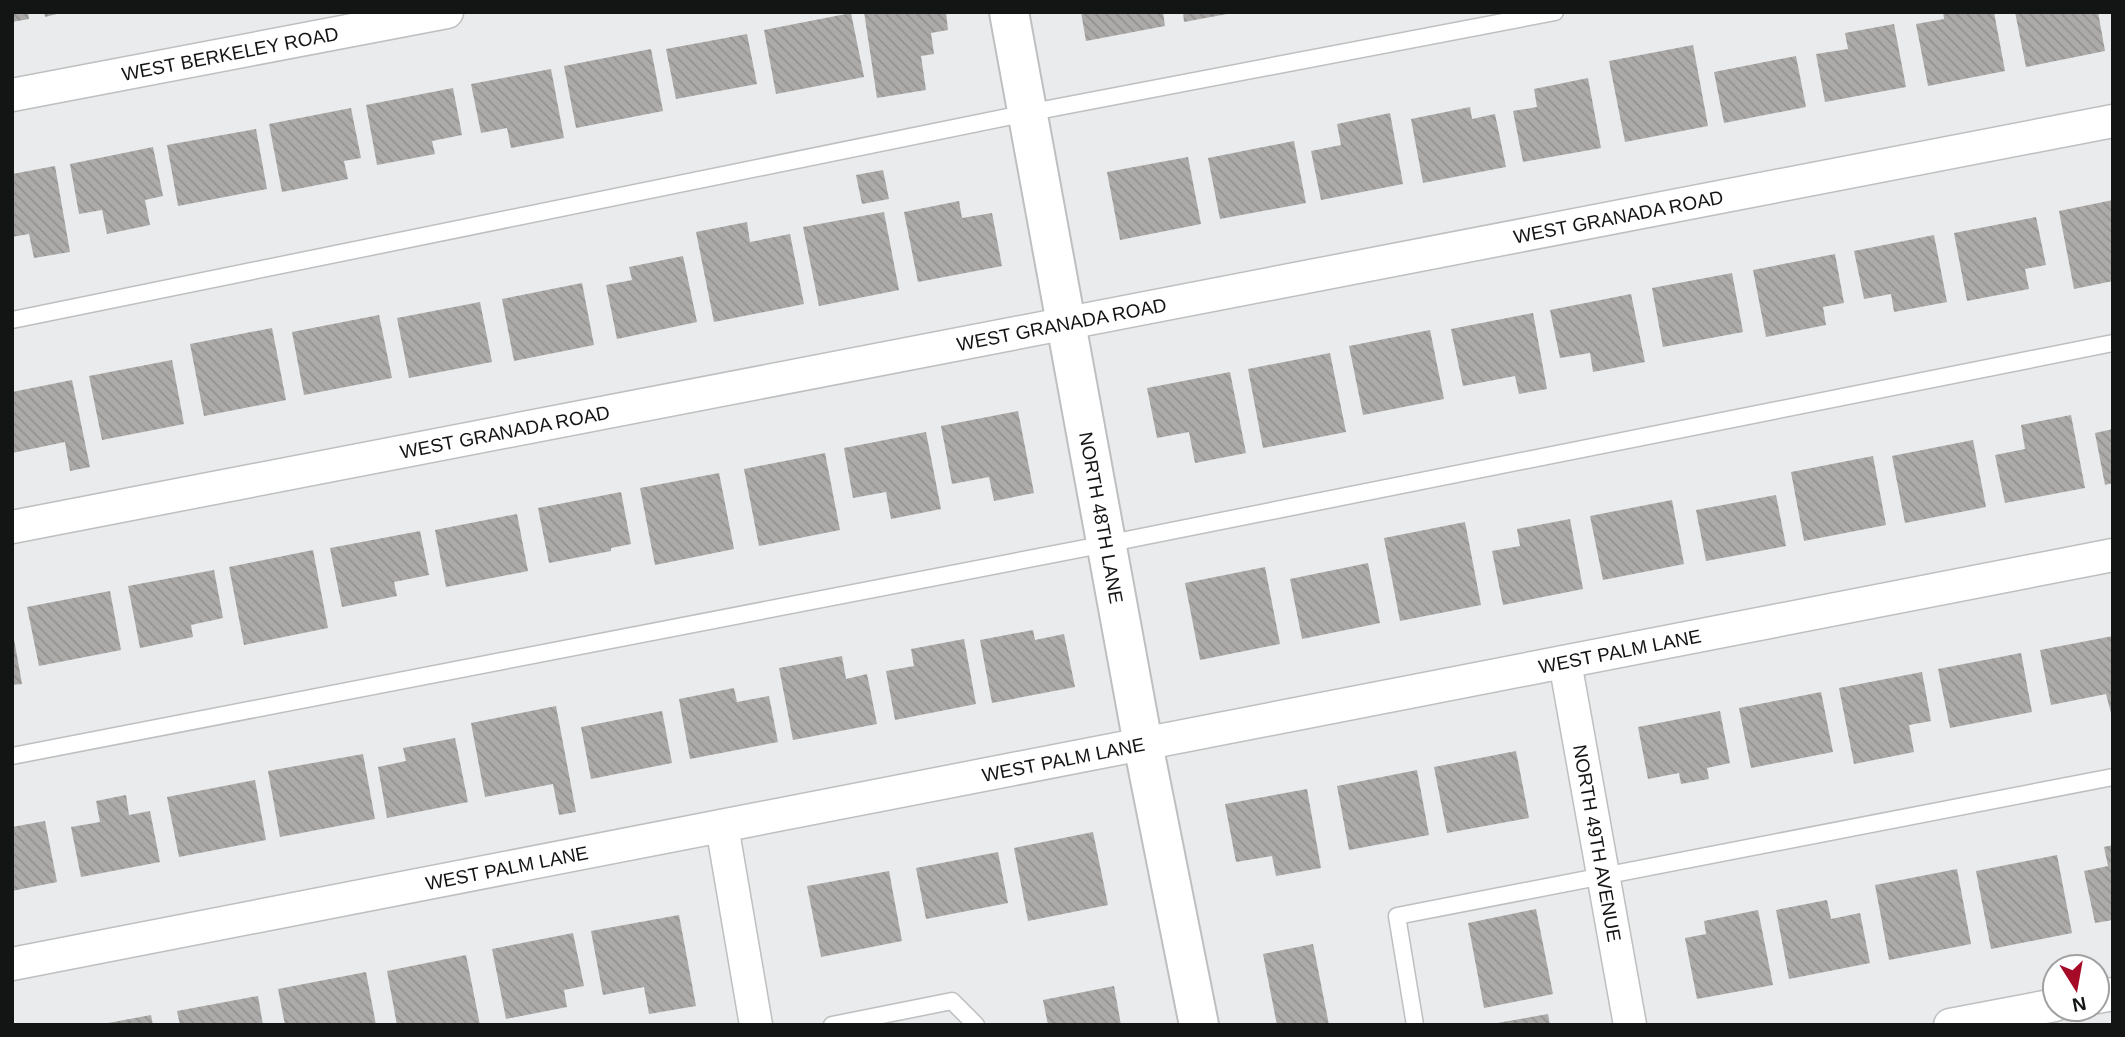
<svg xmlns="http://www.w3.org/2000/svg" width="2125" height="1037" font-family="Arial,sans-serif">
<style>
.building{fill:url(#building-back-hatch)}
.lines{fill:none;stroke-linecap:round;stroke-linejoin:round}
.service-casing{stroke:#bdbfc0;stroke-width:19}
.minor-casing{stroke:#bdbfc0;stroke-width:35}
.tertiary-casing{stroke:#bdbfc0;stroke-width:42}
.service{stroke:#fff;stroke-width:16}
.minor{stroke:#fff;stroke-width:32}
.tertiary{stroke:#fff;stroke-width:38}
.labels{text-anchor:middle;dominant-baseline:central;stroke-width:6;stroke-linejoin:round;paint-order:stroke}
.street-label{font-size:19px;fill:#131414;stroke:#fff}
</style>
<defs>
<pattern id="building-back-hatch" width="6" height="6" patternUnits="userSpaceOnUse" patternTransform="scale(1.75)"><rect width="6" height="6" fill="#adabaa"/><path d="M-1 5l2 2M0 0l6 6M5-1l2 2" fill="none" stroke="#949291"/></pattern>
</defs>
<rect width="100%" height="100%" fill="#e9ebec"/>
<g class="building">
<polygon points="12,12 28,12 29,19 12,22"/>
<polygon points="44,12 61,12 61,13 45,17"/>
<polygon points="864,12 946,12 948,30 931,33 934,54 921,56 926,90 877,98"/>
<polygon points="1081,12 1163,12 1165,26 1086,41"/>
<polygon points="1183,12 1227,12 1227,14 1184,22"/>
<polygon points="1943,12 1994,12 2005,71 1928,86 1916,24 1944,19"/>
<polygon points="2015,12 2098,12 2105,51 2026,67"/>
<polygon points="851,13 864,77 776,94 764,30"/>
<polygon points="1894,24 1906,87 1825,102 1816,54 1848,49 1845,33"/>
<polygon points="747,34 757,84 676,99 666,49"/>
<polygon points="1693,45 1708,126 1625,142 1609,61"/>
<polygon points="651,49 663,111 576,128 564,66"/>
<polygon points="1796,56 1806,107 1724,123 1714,72"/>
<polygon points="551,69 564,138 511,148 507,128 481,133 471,84"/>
<polygon points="1588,78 1601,148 1523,162 1513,111 1537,107 1534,89"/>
<polygon points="453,88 462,135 432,141 435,154 377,165 366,105"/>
<polygon points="1470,107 1472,119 1495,114 1506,167 1423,183 1411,119"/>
<polygon points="351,108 361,158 344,161 348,179 282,192 269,124"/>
<polygon points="1390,113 1403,184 1321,200 1311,151 1341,145 1337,124"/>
<polygon points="256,129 267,189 178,206 167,145"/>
<polygon points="1294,141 1306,203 1220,219 1208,158"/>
<polygon points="153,147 163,196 145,200 150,225 107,234 102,210 79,214 70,164"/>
<polygon points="1188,157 1201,224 1120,240 1107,172"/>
<polygon points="55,166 70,252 34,258 29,234 12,237 12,174"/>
<polygon points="883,170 889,199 862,204 856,175"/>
<polygon points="2113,200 2113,281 2074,289 2059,211"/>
<polygon points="959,201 962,218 992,213 1002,266 918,282 904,212"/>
<polygon points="884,212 899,290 819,306 803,227"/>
<polygon points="2036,217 2046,265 2025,269 2029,289 1967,301 1954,233"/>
<polygon points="747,222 750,242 790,234 804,304 714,322 696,232"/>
<polygon points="1934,235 1947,302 1894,312 1891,294 1864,299 1854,251"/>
<polygon points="1835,254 1844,303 1823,307 1826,325 1766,337 1753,270"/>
<polygon points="683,256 697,322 617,339 606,285 632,280 629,267"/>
<polygon points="1732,273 1743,332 1663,347 1652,288"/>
<polygon points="582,283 594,345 514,361 502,299"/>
<polygon points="1631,294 1645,362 1593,372 1590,353 1560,358 1550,310"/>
<polygon points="480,302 492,362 409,378 397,318"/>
<polygon points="1533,313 1547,389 1519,394 1515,376 1463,386 1451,329"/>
<polygon points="379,315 392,378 304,395 292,332"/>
<polygon points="272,328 286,400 204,416 190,344"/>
<polygon points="1430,330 1444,399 1363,415 1349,346"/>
<polygon points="1330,353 1346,432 1263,448 1248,369"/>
<polygon points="172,360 184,424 102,440 89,376"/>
<polygon points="1230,372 1246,453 1195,463 1189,432 1157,438 1147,388"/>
<polygon points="72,380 90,467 70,471 65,442 12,453 12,392"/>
<polygon points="1018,411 1034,493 994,501 989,477 952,484 941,426"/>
<polygon points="2071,415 2085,488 2005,503 1995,455 2025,449 2021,425"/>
<polygon points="2113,429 2113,483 2105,485 2095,433"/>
<polygon points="926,432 941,509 891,519 886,492 853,498 844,448"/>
<polygon points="1973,440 1986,507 1905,523 1892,456"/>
<polygon points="825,453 840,530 759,546 744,469"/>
<polygon points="1873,456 1886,525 1804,541 1791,472"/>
<polygon points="719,473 734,549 655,565 640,488"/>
<polygon points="621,492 631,544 611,548 611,551 549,563 538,508"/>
<polygon points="1776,495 1786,546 1706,561 1696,510"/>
<polygon points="1672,500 1684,564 1603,580 1590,516"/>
<polygon points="517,514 528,571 446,587 435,530"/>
<polygon points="1570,519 1583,589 1503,605 1492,551 1520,546 1517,529"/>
<polygon points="1465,522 1481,605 1400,621 1384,538"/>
<polygon points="420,531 429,575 394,582 397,596 342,607 330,548"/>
<polygon points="313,550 328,628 244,645 229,567"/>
<polygon points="1368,563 1380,623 1302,639 1290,579"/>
<polygon points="1265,567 1280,644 1200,660 1185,583"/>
<polygon points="214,570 223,618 191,625 193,637 140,648 128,586"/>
<polygon points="110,591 121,650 39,666 27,607"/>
<polygon points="1033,630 1035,640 1064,634 1075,687 992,703 980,640"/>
<polygon points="2113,636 2113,721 2106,694 2051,705 2040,650"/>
<polygon points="14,639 22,684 12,685 12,640"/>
<polygon points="964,639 976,704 895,720 886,671 914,666 911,649"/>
<polygon points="2021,653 2032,712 1950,728 1938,669"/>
<polygon points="842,656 846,679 867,674 877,724 793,740 779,668"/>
<polygon points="1922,672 1931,721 1909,725 1914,752 1854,764 1839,688"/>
<polygon points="734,688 737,702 769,696 778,742 690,759 679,699"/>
<polygon points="1821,692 1833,752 1751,768 1739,708"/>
<polygon points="556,706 576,812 559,815 553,784 485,797 471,723"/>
<polygon points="662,711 672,763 591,779 581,727"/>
<polygon points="1720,711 1730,763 1707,768 1709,779 1681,784 1679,773 1648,779 1638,727"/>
<polygon points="455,738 468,802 387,818 378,767 406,761 403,748"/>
<polygon points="1516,751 1529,818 1447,833 1434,767"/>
<polygon points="363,754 375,819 280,837 268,771"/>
<polygon points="1417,770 1429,835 1349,850 1337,786"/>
<polygon points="255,780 266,840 179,857 167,797"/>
<polygon points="1307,789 1321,868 1276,876 1272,856 1236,862 1225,804"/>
<polygon points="126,795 129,815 150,811 160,862 81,877 71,827 100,822 96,801"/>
<polygon points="45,821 57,882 12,891 12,827"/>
<polygon points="1093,832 1108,905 1028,921 1014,848"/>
<polygon points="2113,845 2113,920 2095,923 2084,871 2108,866 2104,847"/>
<polygon points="998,852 1008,903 926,919 916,868"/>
<polygon points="2057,855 2072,933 1991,949 1976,871"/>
<polygon points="1957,869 1971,944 1889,960 1875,885"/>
<polygon points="889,871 902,941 821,957 807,886"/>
<polygon points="1827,900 1831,919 1860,913 1870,963 1789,979 1776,910"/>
<polygon points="1536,909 1553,994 1484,1008 1468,923"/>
<polygon points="1758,910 1773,985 1697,999 1685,938 1706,934 1704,921"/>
<polygon points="679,915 696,1006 649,1014 644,987 603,995 591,931"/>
<polygon points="573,933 584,986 564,990 567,1007 506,1019 492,949"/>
<polygon points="1313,944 1329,1025 1277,1025 1263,954"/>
<polygon points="466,955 480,1025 397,1025 387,971"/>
<polygon points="366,972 376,1025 285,1025 278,989"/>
<polygon points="1114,986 1121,1025 1048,1025 1043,1000"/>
<polygon points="258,996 263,1025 180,1025 177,1011"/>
<polygon points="1548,1014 1550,1025 1497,1025 1497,1023"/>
<polygon points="151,1015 153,1025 108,1025 108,1023"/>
</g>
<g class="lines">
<defs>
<g id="service">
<polyline points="12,320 1027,113 1555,12"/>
<polyline points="12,756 1106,544 2113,343"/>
<polyline points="832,1025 952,1001 976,1025"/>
<polyline points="1415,1025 1397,916 2113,777"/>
</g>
<g id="minor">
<path id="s1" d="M12 95 447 12"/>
<path id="s2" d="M12 527 2113 121"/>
<path id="s3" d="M1565 662 1630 1025"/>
<polyline points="722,826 756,1025"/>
<path id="s4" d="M12 964 2113 555"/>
<polyline points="2097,997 2113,994"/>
<polyline points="1950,1025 2055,1005"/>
</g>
<g id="tertiary">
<path id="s5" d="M1009 12 1143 744 1199 1025"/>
</g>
</defs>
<use href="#service" class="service-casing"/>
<use href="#minor" class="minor-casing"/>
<use href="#tertiary" class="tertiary-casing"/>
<use href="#service" class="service"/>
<use href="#minor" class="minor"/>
<use href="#tertiary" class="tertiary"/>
</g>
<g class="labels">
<g class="street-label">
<text stroke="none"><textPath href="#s1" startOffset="222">WEST BERKELEY ROAD</textPath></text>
<text stroke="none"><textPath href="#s2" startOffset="1636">WEST GRANADA ROAD</textPath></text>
<text stroke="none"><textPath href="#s2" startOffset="1069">WEST GRANADA ROAD</textPath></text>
<text stroke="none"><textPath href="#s2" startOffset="502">WEST GRANADA ROAD</textPath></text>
<text stroke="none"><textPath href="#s5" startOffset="514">NORTH 48TH LANE</textPath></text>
<text stroke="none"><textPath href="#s4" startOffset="1638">WEST PALM LANE</textPath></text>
<text stroke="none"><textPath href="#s4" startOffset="1071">WEST PALM LANE</textPath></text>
<text stroke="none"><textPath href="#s3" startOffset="184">NORTH 49TH AVENUE</textPath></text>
<text stroke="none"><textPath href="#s4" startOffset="504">WEST PALM LANE</textPath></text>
</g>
</g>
<rect width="2125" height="1037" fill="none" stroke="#131414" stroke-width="28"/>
<g transform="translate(2076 988) rotate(169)"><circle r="33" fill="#ffffff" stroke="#a1a1a1" stroke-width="2"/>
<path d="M0-5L12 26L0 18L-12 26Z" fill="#a50a27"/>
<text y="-10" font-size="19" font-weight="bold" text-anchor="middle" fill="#131414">N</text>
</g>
</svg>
